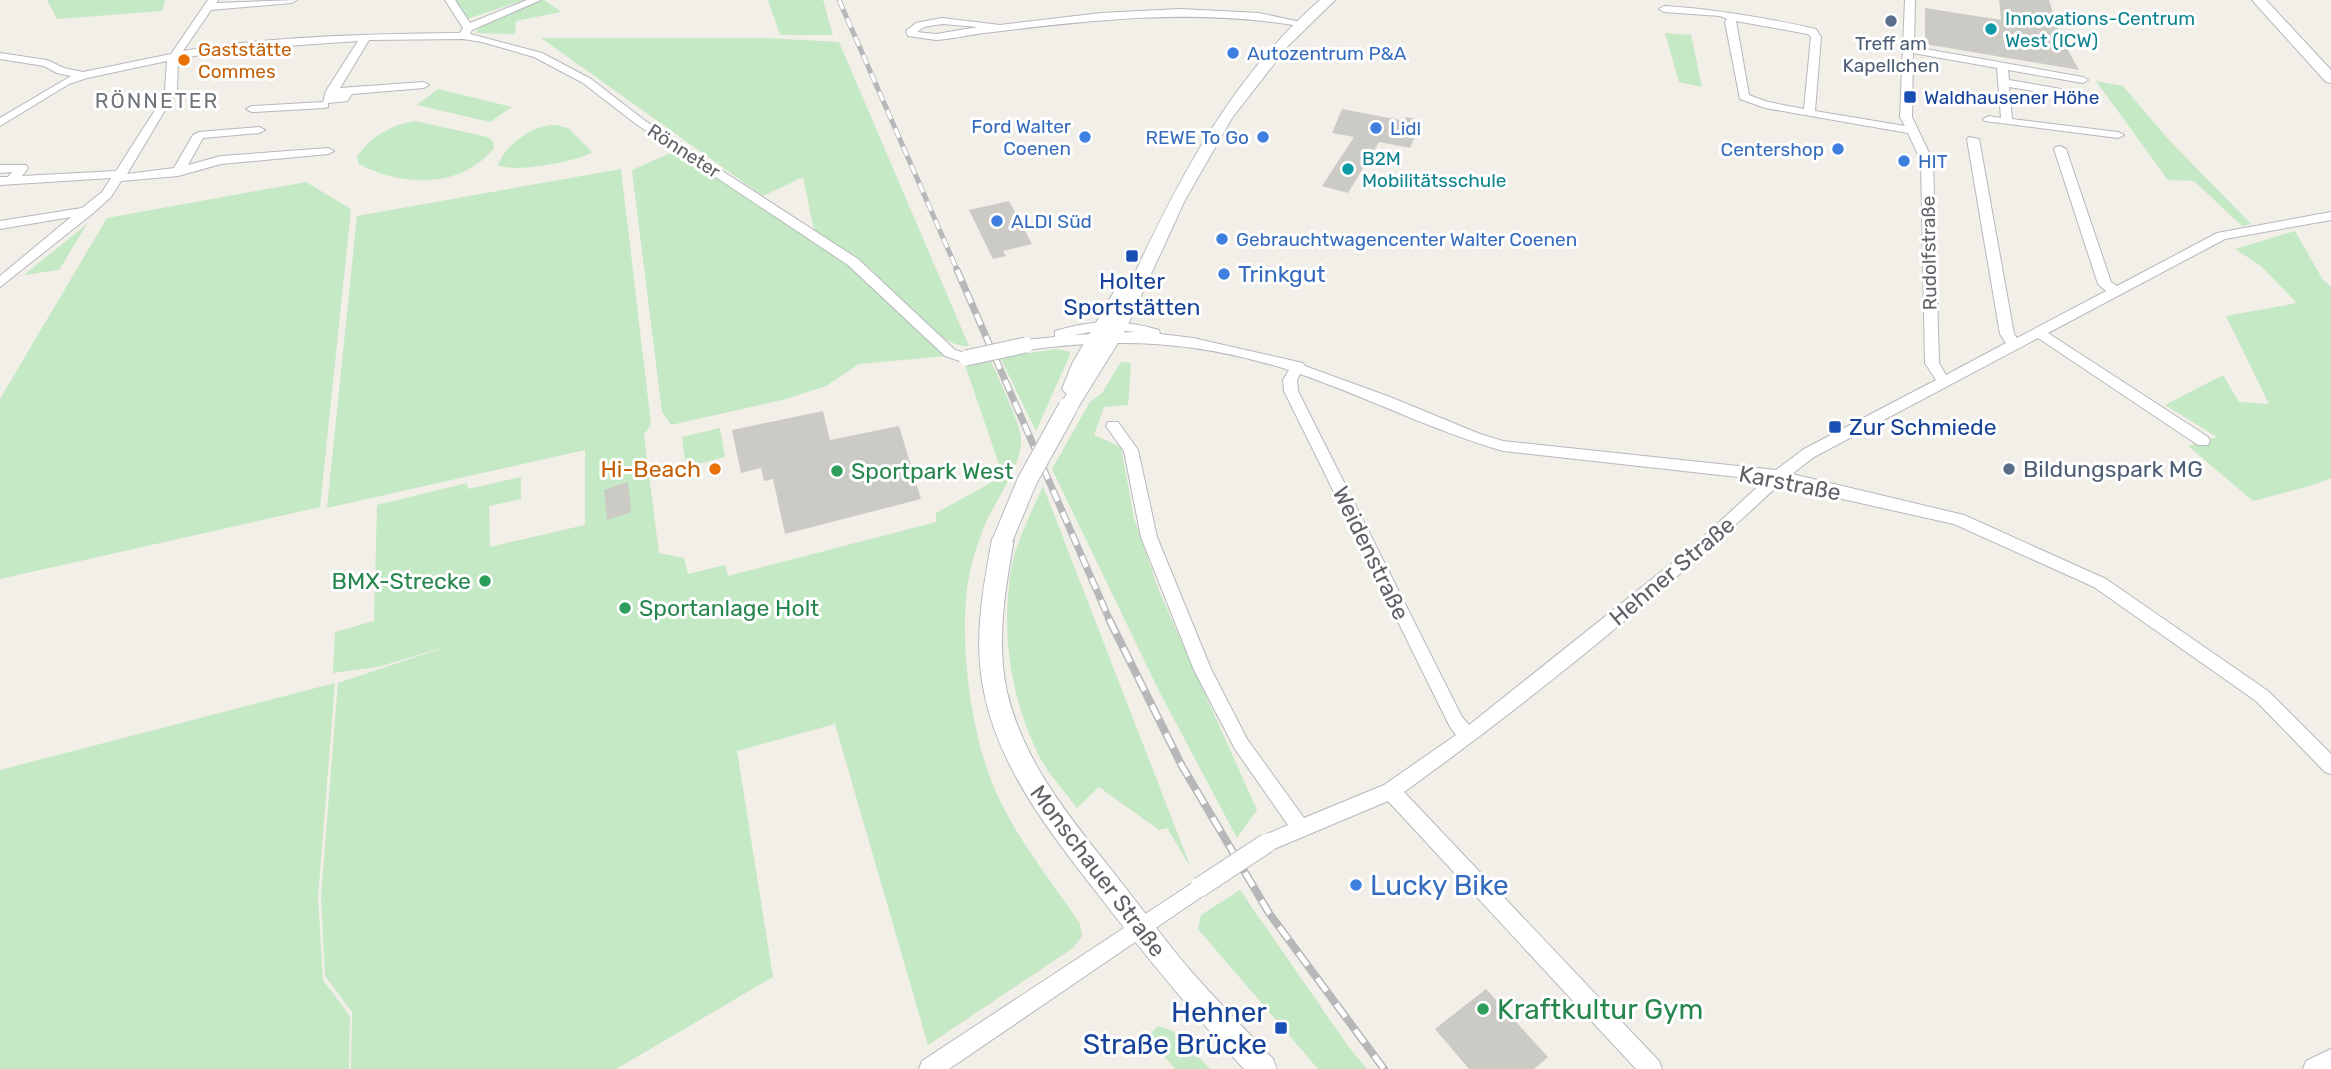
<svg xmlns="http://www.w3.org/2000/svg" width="2331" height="1069" font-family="Rubik,sans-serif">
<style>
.green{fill:#c5e8c5}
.building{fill:#cccac5}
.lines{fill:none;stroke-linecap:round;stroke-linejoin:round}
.street-casing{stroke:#b5b8bc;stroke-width:2}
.secondary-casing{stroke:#b6babf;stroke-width:2}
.street{fill:#fff;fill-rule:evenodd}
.secondary{fill:#fff;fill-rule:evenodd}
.rail-far2-casing{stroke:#b6b7b8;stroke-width:5}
.rail-far1-casing{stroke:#b6b7b8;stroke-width:7}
.rail-casing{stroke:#b6b7b8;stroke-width:8}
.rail-far2{stroke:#fff;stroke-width:3.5;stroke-dasharray:10;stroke-linecap:butt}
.rail-far1{stroke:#fff;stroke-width:4.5;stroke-dasharray:12;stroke-linecap:butt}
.rail{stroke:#fff;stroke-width:5;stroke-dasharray:16;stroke-linecap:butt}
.street-bridge-far1-casing{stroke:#b5b8bc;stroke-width:17;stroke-linecap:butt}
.street-bridge-casing{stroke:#b5b8bc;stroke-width:21;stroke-linecap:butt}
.secondary-bridge-casing{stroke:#b6babf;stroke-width:21;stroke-linecap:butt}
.street-bridge-far1{stroke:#fff;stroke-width:15}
.street-bridge{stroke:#fff;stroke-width:19}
.secondary-bridge{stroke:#fff;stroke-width:19}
.service-dot{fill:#5c6f8a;stroke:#fff;stroke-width:2.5}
.culture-dot{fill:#0f9aa8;stroke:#fff;stroke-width:2.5}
.shop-dot{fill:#3f7fe0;stroke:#fff;stroke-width:2.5}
.food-dot{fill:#e8710a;stroke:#fff;stroke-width:2.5}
.transit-dot{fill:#1a4fb4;stroke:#fff;stroke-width:2.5}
.leisure-dot{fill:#2e9e5b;stroke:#fff;stroke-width:2.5}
.labels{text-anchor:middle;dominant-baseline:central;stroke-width:6;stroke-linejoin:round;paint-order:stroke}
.far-culture-label{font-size:19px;fill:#0d838f;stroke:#fff;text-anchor:start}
.far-service-label{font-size:19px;fill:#4e5e75;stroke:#fff}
.far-food-label{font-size:19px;fill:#c56008;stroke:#fff;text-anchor:start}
.far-shop-label{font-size:19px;fill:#366cbe;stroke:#fff;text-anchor:start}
.far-transit-label{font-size:19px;fill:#164399;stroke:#fff;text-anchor:start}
.far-street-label{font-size:19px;fill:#5f6368;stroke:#fff}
.far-neighbourhood-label{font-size:21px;letter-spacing:2px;fill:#70757a;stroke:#fff}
.shop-label{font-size:23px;fill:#366cbe;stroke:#fff;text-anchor:start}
.transit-label{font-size:23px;fill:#164399;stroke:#fff}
.food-label{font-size:23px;fill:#c56008;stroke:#fff;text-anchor:end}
.service-label{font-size:23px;fill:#4e5e75;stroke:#fff;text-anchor:start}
.leisure-label{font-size:23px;fill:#27864d;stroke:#fff;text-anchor:start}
.street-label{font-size:23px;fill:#5f6368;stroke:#fff}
.near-shop-label{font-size:28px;fill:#366cbe;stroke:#fff;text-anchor:start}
.near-leisure-label{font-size:28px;fill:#27864d;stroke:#fff;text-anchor:start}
.near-transit-label{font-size:28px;fill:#164399;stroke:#fff;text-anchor:end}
</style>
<rect width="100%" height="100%" fill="#f1efe8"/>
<g class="green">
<polygon points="47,0 165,0 162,11 57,19"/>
<polygon points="456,0 524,0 467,19"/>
<polygon points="544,0 561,12 516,21 515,34 475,33 481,26"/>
<polygon points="768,0 823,0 833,35 780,35"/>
<polygon points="1665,33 1691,35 1702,87 1679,82"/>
<path d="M541 38H767L839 42 969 346C935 349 888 282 860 260 846 249 829 240 814 230L803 177 763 196Z"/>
<polygon points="2096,81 2123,86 2168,139 2251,224 2242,226 2194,181 2168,180"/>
<polygon points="438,89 512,107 490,122 417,105"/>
<path d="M415 121 487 137 493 141 494 148C461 189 402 187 359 164L357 157C369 137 393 124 415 121Z"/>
<path d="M556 125 568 128 592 152C577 162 514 173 498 165 506 144 534 124 556 125Z"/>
<polygon points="680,149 860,274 947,356 859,364 826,386 786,399 671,425 662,412 632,170"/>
<path d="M621 169 651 424 644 435 659 553 684 558 688 574 725 565 728 576 936 522V513L1003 476 965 365 990 359C997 376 1020 422 1021 438 1023 462 997 499 987 520 980 536 974 554 970 571 957 634 970 736 997 794 1018 841 1052 881 1080 924L1082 936 1073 948 928 1045 835 724 737 751 773 977 616 1069H351L352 1012 325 976 321 897 338 683 452 645 378 667 333 673 335 632 374 621 377 505 467 483 468 489 521 477V499L489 506 490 547 585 525V450L327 508 357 216Z"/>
<polygon points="306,182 351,209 320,507 0,579 0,399 107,218"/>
<polygon points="87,224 59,270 24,275"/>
<polygon points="2295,231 2323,280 2331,287 2331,478 2310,486 2253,501 2188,446 2217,437 2165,405 2223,375 2239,402 2269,404 2226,316 2297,303 2261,266 2235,249"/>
<polygon points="1057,349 1070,352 1069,357 1036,431 1000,357"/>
<polygon points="1121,362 1131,363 1128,405 1104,407 1094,435 1121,447 1134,518 1159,591 1257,810 1237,838 1160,693 1052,469 1090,402 1102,393"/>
<polygon points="720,428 725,457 686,467 682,437"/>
<path d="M1043 486 1191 868 1167 828 1159 830 1099 787 1077 808C1065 792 1049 775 1039 756 1010 697 1000 630 1012 565 1018 537 1032 511 1043 486Z"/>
<polygon points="335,683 318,897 323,980 350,1016 349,1069 0,1069 0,770"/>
<polygon points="1240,890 1348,1046 1367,1069 1318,1069 1198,929 1201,915"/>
<polygon points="1158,1026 1173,1031 1210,1069 1175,1069 1156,1046 1151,1033"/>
</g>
<g class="building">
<polygon points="1999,0 2049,0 2061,38 2079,70 1925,44 1925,8 2001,20"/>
<polygon points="1342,109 1405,121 1406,117 1422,120 1410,148 1379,142 1348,193 1322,186 1354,137 1332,133"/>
<polygon points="1009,201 1032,244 1003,251 1006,256 993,259 969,210"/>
<polygon points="823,411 830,440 899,426 921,499 785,534 773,479 764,481 761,468 741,473 732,430"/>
<polygon points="628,482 631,512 607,520 604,490"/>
<polygon points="1486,989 1548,1057 1534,1069 1469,1069 1435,1029"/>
</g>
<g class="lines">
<defs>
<g id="street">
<path d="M208 0H218L216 3 297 0 292 3 211 10 183 51C274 36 367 34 460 33L463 28 445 0H455L470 23 527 0H541L472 30 470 34 542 53 591 79 644 120 858 259 955 350 971 355 973 358 966 363 945 356 848 265 636 124 583 83 534 57 482 42 463 39 369 40 340 88 424 82 429 85 424 88 352 94 347 101 328 103V107L324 108 252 112 246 109 252 106 323 102 326 91 358 41 228 50 178 59 177 90 127 174 174 168 193 135 199 132 259 127 265 130 259 133 203 138 188 165 221 156 328 148 334 151 328 154 221 164 178 176 121 181 111 197 92 214 0 287V276L71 217 0 229V221L82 208 102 192 111 178 0 185V177H8L12 172 0 173V165H26L28 168 22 176 116 171 157 107 165 90 167 61 87 78 69 84 0 126V118L71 76 57 73 44 66 0 59V53L47 60 64 68 83 72 171 54Z"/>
<path d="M1905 0H1915L1914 47 2083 77 2088 80 2083 83 2008 70 2009 80 2084 93 2090 96 2084 99 2009 87 2012 119 2118 132 2124 135 2118 138 1985 121 1983 119 1989 116 2001 118 1997 68 1913 53 1912 117 1933 161 1939 363 1946 375 2006 343 2000 334 1967 139 1969 137 1979 139 2014 334 2017 338 2106 291 2098 284 2054 149 2056 147 2060 146 2066 149 2111 282 2117 286 2217 233 2331 212V220L2225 239 2048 333 2208 437 2210 441 2208 445H2198L2038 338 1814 457 1792 474 1964 515 2106 579 2268 691 2331 754V774L2325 772 2256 701 2094 587 1954 524 1811 492 1782 482C1663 593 1536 697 1404 792L1659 1061 1662 1069H1636L1388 801 1274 849 1267 852 1260 849 1257 843 1260 837 1288 825 1235 749 1194 670 1141 537 1124 451 1106 426 1108 422H1118L1138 450 1157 537 1211 669 1247 739 1304 818 1384 785 1456 735 1450 727 1284 391 1283 380 1289 370C1197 341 1121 337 1026 350L1019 345 1026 340 1055 337V331C1092 320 1121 319 1159 330L1160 334 1193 338 1303 363 1305 366 1390 397 1480 434 1503 441 1776 470 1804 449 1936 380 1925 363 1921 161 1908 133 1765 108 1740 99 1725 22 1727 19 1720 16 1664 12 1659 9 1664 6C1715 9 1766 18 1816 29L1821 37 1815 111 1905 126 1900 117ZM1736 21 1808 34 1811 37 1804 109 1768 102 1749 95ZM1107 329 1135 332 1074 335ZM1300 374C1369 398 1434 431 1503 451L1765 480 1691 548 1469 725 1462 717 1298 391 1297 380Z"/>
<path d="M1180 9 1259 13 1305 23 1300 26C1192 8 1092 20 984 33 968 35 953 39 936 40L908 36 906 31 916 23 942 18 1000 25 1101 13ZM942 24 978 27 936 34 917 32 924 27Z"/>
<polygon points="1200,878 1207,881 1210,887 1207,893 949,1069 919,1069 922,1061"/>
<polygon points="2331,1049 2331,1069 2303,1069 2306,1061"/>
</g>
<g id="secondary">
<path d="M1320 0H1335L1288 46 1232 118 1185 200 1124 333 1075 412H1061L1058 407 1067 394 1062 389 1072 364 1115 290H1127C1177 182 1229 80 1320 0Z"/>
<polygon points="2252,0 2266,0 2331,70 2331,83 2326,82"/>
<path d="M1003 531 1010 533 1014 539C1005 590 996 641 1007 692 1024 765 1075 824 1121 882 1144 911 1165 941 1190 970 1216 1000 1245 1029 1273 1059L1277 1069H1244C1194 1015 1149 960 1104 902 1055 839 1000 772 984 692 973 641 983 589 992 539L996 533Z"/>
</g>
</defs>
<use href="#street" class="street-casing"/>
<use href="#secondary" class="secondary-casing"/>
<use href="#street" class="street"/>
<use href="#secondary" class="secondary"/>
<defs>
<polyline id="rail-far2" points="839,0 958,272"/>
<polyline id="rail-far1" points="957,270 1110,621"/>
<polyline id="rail" points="1109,619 1182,766 1269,913 1384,1069"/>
</defs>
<use href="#rail-far2" class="rail-far2-casing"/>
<use href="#rail-far1" class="rail-far1-casing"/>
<use href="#rail" class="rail-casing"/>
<use href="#rail-far2" class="rail-far2"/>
<use href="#rail-far1" class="rail-far1"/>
<use href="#rail" class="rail"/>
<defs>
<polyline id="street-bridge-far1" points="966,358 1026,345"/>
<polyline id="street-bridge" points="1200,887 1267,843"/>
<polyline id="secondary-bridge" points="1003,539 1027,481 1068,407"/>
</defs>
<use href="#street-bridge-far1" class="street-bridge-far1-casing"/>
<use href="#street-bridge" class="street-bridge-casing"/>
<use href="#secondary-bridge" class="secondary-bridge-casing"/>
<use href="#street-bridge-far1" class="street-bridge-far1"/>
<use href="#street-bridge" class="street-bridge"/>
<use href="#secondary-bridge" class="secondary-bridge"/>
</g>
<g class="service-dot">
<circle cx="1891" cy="21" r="7"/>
<circle cx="2009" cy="469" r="7"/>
</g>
<g class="culture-dot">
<circle cx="1991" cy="29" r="7"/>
<circle cx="1348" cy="169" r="7"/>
</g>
<g class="shop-dot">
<circle cx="1233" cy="53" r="7"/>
<circle cx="1376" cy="128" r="7"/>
<circle cx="1085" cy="137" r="7"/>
<circle cx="1263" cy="137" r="7"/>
<circle cx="1838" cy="149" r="7"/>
<circle cx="1904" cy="161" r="7"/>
<circle cx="997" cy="221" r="7"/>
<circle cx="1222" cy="239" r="7"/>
<circle cx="1224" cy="274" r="7"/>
<circle cx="1356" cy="885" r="7"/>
</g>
<g class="food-dot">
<circle cx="184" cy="60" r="7"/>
<circle cx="715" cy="469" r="7"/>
</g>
<g class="transit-dot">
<rect x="1903" y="90" width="14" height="14" rx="3.5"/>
<rect x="1125" y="249" width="14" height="14" rx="3.5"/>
<rect x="1828" y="420" width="14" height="14" rx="3.5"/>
<rect x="1274" y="1021" width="14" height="14" rx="3.5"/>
</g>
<g class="leisure-dot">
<circle cx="837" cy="471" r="7"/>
<circle cx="485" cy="581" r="7"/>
<circle cx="625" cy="608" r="7"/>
<circle cx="1483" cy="1009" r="7"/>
</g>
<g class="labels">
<g class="far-culture-label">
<text x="2005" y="18">Innovations-Centrum<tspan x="2005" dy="22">West (ICW)</tspan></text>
<text x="1362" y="158">B2M<tspan x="1362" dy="22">Mobilitätsschule</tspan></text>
</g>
<g class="far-service-label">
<text x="1891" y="43">Treff am<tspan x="1891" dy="22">Kapellchen</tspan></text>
</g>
<g class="far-food-label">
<text x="198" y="49">Gaststätte<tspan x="198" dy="22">Commes</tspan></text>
</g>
<g class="far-shop-label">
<text x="1247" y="53">Autozentrum P&amp;A</text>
<text x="1071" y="126" text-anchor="end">Ford Walter<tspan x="1071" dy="22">Coenen</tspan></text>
<text x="1390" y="128">Lidl</text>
<text x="1249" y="137" text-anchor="end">REWE To Go</text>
<text x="1824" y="149" text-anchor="end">Centershop</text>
<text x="1918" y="161">HIT</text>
<text x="1011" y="221">ALDI Süd</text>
<text x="1236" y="239">Gebrauchtwagencenter Walter Coenen</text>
</g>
<g class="far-transit-label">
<text x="1924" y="97">Waldhausener Höhe</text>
</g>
<g class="far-street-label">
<text transform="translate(684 151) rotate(33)">Rönneter</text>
<text transform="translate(1929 253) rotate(-91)">Rudolfstraße</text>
</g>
<g class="far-neighbourhood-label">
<text x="157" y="100">RÖNNETER</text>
</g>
<g class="shop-label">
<text x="1238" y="274">Trinkgut</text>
</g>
<g class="transit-label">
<text x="1132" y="281">Holter<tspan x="1132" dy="26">Sportstätten</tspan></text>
<text x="1849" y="427" text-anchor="start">Zur Schmiede</text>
</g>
<g class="food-label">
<text x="701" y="469">Hi-Beach</text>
</g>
<g class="service-label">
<text x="2023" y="469">Bildungspark MG</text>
</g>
<g class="leisure-label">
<text x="851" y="471">Sportpark West</text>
<text x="471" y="581" text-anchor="end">BMX-Strecke</text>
<text x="639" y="608">Sportanlage Holt</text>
</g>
<g class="street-label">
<text transform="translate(1790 483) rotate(11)">Karstraße</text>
<text transform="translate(1371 553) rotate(64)">Weidenstraße</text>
<text transform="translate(1672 571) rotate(-40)">Hehner Straße</text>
<text transform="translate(1098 871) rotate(53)">Monschauer Straße</text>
</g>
<g class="near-shop-label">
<text x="1370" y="885">Lucky Bike</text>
</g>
<g class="near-leisure-label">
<text x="1497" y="1009">Kraftkultur Gym</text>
</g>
<g class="near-transit-label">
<text x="1267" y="1012">Hehner<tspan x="1267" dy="32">Straße Brücke</tspan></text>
</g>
</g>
</svg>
